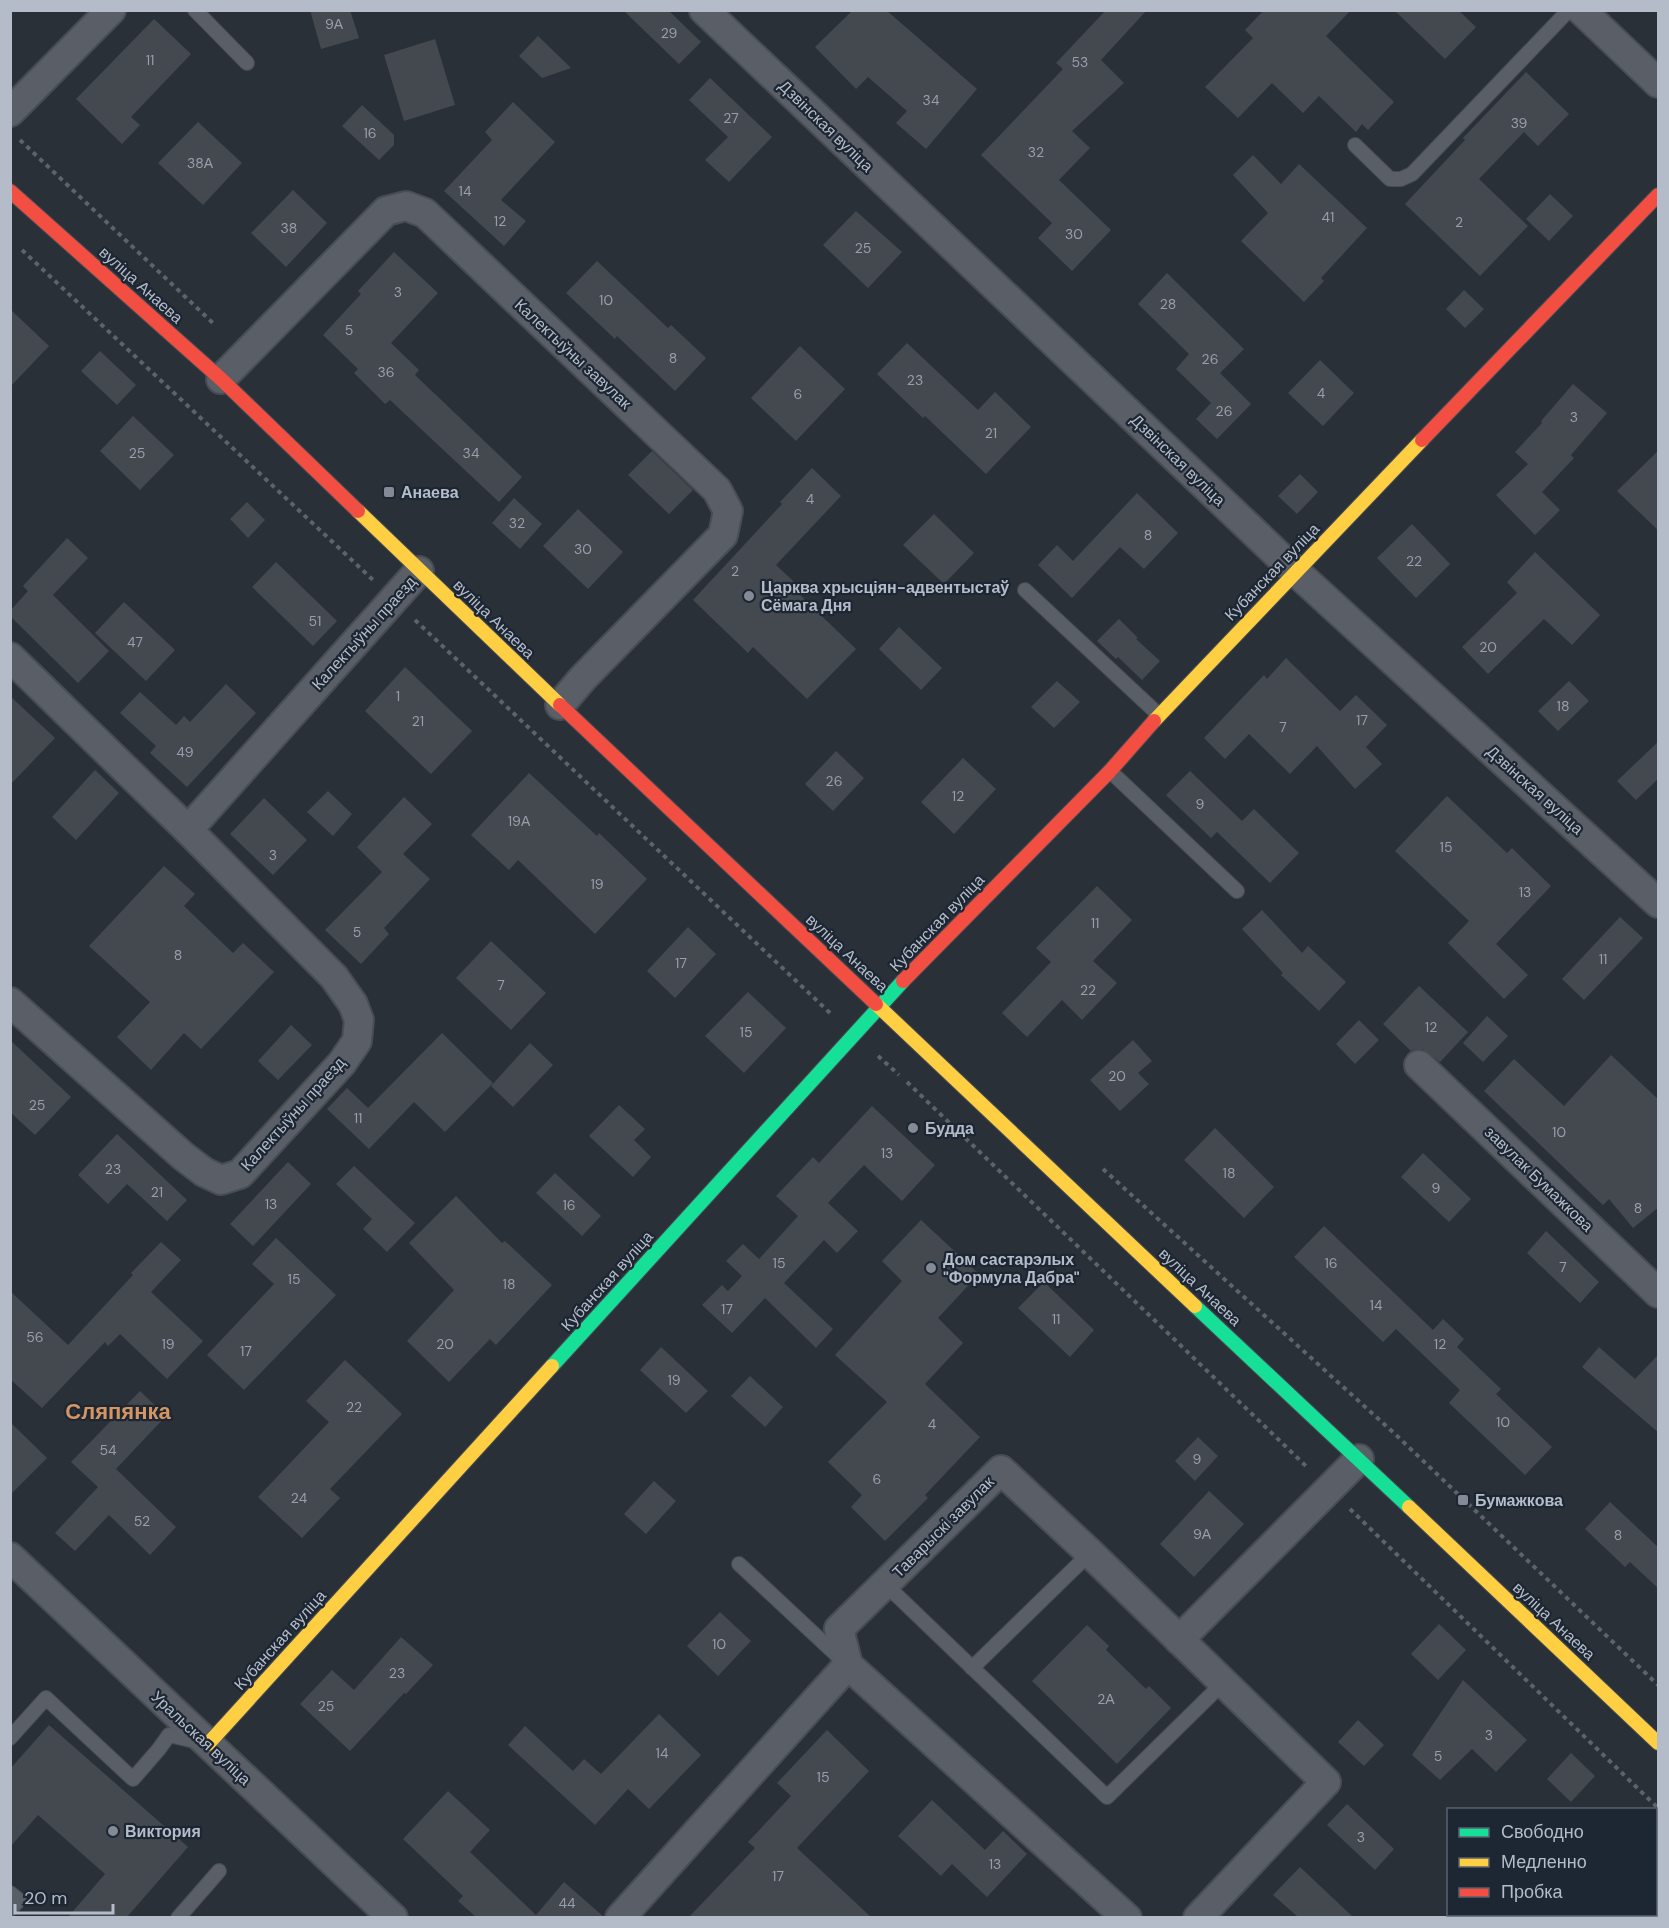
<svg xmlns="http://www.w3.org/2000/svg" width="1669" height="1928" font-family="'DM Sans',sans-serif">
<style>
.building{fill:#444950}
.lines{fill:none;stroke-linecap:round;stroke-linejoin:round}
.lane-casing{stroke:#484c53;stroke-width:16}
.street-casing{stroke:#484c53;stroke-width:32}
.fast-casing{stroke:#484c53;stroke-width:16}
.slow-casing{stroke:#484c53;stroke-width:16}
.jam-casing{stroke:#484c53;stroke-width:16}
.path{stroke:#5d636a;stroke-width:4;stroke-dasharray:4.5 4.5;stroke-linecap:butt}
.lane{stroke:#5a5e66;stroke-width:14}
.street{stroke:#5a5e66;stroke-width:28}
.fast{stroke:#16e098;stroke-width:14}
.slow{stroke:#ffcf43;stroke-width:14}
.jam{stroke:#f24e42;stroke-width:14}
.poi-dot{fill:#848b96;stroke:#1d2633;stroke-width:2}
.labels{text-anchor:middle;dominant-baseline:central;stroke-width:4.5;stroke-linejoin:round;paint-order:stroke}
.number-label{font-size:14px;fill:#989fab}
.street-label{font-size:16px;fill:#b4bcc9;stroke:#1d2633}
.poi-label{font-size:16px;font-weight:bold;fill:#b4bcc9;stroke:#1d2633;text-anchor:start}
.district-label{font-size:22px;font-weight:bold;fill:#d59563;stroke:#1d2633}
</style>
<rect width="100%" height="100%" fill="#2a3038"/>
<g class="building">
<polygon points="310,10 350,10 359,38 321,49"/>
<polygon points="623,10 668,10 701,42 679,64"/>
<polygon points="853,10 886,10 977,89 926,149 896,123 907,111 868,77 856,89 815,47"/>
<polygon points="1106,10 1147,10 1101,60 1124,83 1072,131 1090,148 1059,180 1111,230 1072,271 1038,238 1052,223 981,155 1063,69 1056,63"/>
<polygon points="1264,10 1351,10 1326,36 1394,102 1368,130 1362,124 1356,132 1319,96 1303,113 1272,83 1238,118 1205,87 1253,38 1245,30"/>
<polygon points="1394,10 1458,10 1476,27 1445,59"/>
<polygon points="154,19 191,54 131,117 140,125 122,144 76,99"/>
<polygon points="538,36 571,68 542,78 519,56"/>
<polygon points="435,39 455,105 404,121 384,55"/>
<polygon points="1526,72 1569,114 1538,146 1524,132 1479,179 1528,226 1480,276 1405,204 1465,140 1463,138"/>
<polygon points="710,78 772,137 729,182 705,160 728,137 689,100"/>
<polygon points="513,102 555,142 501,200 526,221 504,246 444,191 492,140 485,132"/>
<polygon points="362,105 394,135 394,145 379,160 342,126"/>
<polygon points="198,122 242,163 203,205 158,163"/>
<polygon points="1253,155 1281,184 1299,164 1367,228 1321,278 1324,281 1304,302 1241,241 1268,213 1233,175"/>
<polygon points="293,190 327,223 286,267 251,233"/>
<polygon points="1550,194 1573,216 1549,241 1526,219"/>
<polygon points="856,211 902,252 868,288 823,245"/>
<polygon points="394,252 438,293 391,343 419,370 415,375 522,477 499,502 390,400 385,404 354,373 358,369 323,335 361,294 358,291"/>
<polygon points="597,261 668,328 671,325 706,358 675,391 617,336 615,339 566,293"/>
<polygon points="1167,273 1244,349 1220,373 1251,404 1217,439 1196,419 1211,403 1176,369 1189,354 1138,304"/>
<polygon points="1464,290 1484,309 1465,328 1446,309"/>
<polygon points="10,309 49,346 10,387"/>
<polygon points="907,343 978,410 995,392 1031,427 986,474 925,416 923,418 877,374"/>
<polygon points="800,346 845,389 796,441 751,398"/>
<polygon points="100,351 136,385 117,405 81,371"/>
<polygon points="1320,360 1354,393 1323,426 1288,393"/>
<polygon points="1573,384 1607,413 1571,455 1574,458 1542,492 1560,510 1535,535 1496,495 1528,464 1515,452 1542,423 1541,421"/>
<polygon points="133,416 174,455 140,490 100,451"/>
<polygon points="1659,450 1659,531 1617,491"/>
<polygon points="652,451 693,490 669,514 628,475"/>
<polygon points="812,468 841,496 776,565 805,592 801,596 856,649 807,699 753,647 748,653 693,600 782,504 780,502"/>
<polygon points="1300,474 1318,492 1297,514 1278,496"/>
<polygon points="1137,493 1178,533 1144,569 1120,547 1072,598 1038,565 1057,545 1073,561"/>
<polygon points="514,498 542,524 520,549 492,523"/>
<polygon points="247,502 265,520 248,538 230,519"/>
<polygon points="578,509 623,552 588,589 543,546"/>
<polygon points="934,514 974,553 944,584 903,545"/>
<polygon points="1412,524 1450,564 1416,598 1377,558"/>
<polygon points="67,538 88,558 53,595 109,651 78,683 10,616 10,611 28,591 23,586"/>
<polygon points="1535,552 1600,615 1572,645 1544,619 1488,674 1462,647 1517,593 1507,582"/>
<polygon points="276,562 337,621 313,646 252,587"/>
<polygon points="124,602 175,650 146,681 95,633"/>
<polygon points="1119,619 1138,638 1136,639 1160,661 1142,680 1118,657 1116,659 1097,641"/>
<polygon points="899,627 942,668 921,690 879,649"/>
<polygon points="1286,658 1340,711 1356,695 1387,725 1366,747 1382,764 1355,789 1317,746 1290,774 1249,734 1225,759 1204,738 1264,675 1267,679"/>
<polygon points="405,667 472,731 431,774 365,711"/>
<polygon points="1057,681 1080,702 1054,728 1031,707"/>
<polygon points="1569,681 1589,701 1558,731 1538,711"/>
<polygon points="226,684 256,713 187,787 150,753 156,746 120,713 140,692 176,725 184,716 190,722"/>
<polygon points="10,696 55,738 10,785"/>
<polygon points="1659,741 1659,778 1636,800 1617,781"/>
<polygon points="836,751 864,778 833,811 805,784"/>
<polygon points="963,758 996,789 954,834 921,802"/>
<polygon points="95,770 119,793 76,840 52,817"/>
<polygon points="1190,771 1242,821 1254,809 1299,853 1270,883 1217,832 1211,838 1166,795"/>
<polygon points="529,773 597,836 599,833 647,879 595,934 518,860 509,870 471,835"/>
<polygon points="328,791 352,814 333,836 307,812"/>
<polygon points="1447,796 1507,853 1512,848 1551,886 1496,944 1528,975 1504,999 1448,943 1469,921 1395,851"/>
<polygon points="404,797 432,824 403,854 430,879 384,928 389,934 361,964 325,930 382,872 357,847"/>
<polygon points="264,798 307,840 273,875 230,834"/>
<polygon points="164,866 195,894 184,906 233,953 243,943 274,972 201,1049 184,1033 151,1070 117,1037 150,1002 89,946"/>
<polygon points="1097,886 1132,920 1093,961 1117,983 1082,1020 1062,1000 1027,1037 1002,1013 1051,962 1036,948"/>
<polygon points="1262,910 1302,953 1308,946 1346,982 1319,1011 1281,975 1283,973 1242,929"/>
<polygon points="1620,917 1643,938 1584,1000 1562,979"/>
<polygon points="688,927 716,954 675,998 647,971"/>
<polygon points="491,941 546,993 511,1030 456,978"/>
<polygon points="1419,986 1468,1032 1440,1062 1423,1049 1415,1049 1411,1051 1383,1024"/>
<polygon points="748,992 786,1028 744,1073 705,1036"/>
<polygon points="1487,1016 1508,1036 1483,1062 1463,1043"/>
<polygon points="1359,1020 1379,1040 1355,1064 1336,1044"/>
<polygon points="291,1025 312,1045 278,1080 258,1061"/>
<polygon points="442,1033 493,1083 445,1132 414,1102 369,1149 327,1109 347,1088 368,1108"/>
<polygon points="10,1040 71,1097 35,1135 10,1112"/>
<polygon points="1133,1040 1152,1061 1138,1073 1149,1084 1120,1111 1090,1080"/>
<polygon points="530,1043 553,1065 513,1107 491,1086"/>
<polygon points="1611,1055 1659,1100 1659,1207 1633,1228 1609,1199 1603,1205 1484,1091 1514,1059 1564,1106"/>
<polygon points="619,1105 645,1129 634,1140 651,1157 633,1177 589,1136"/>
<polygon points="872,1106 935,1165 902,1201 864,1165 828,1203 858,1231 837,1253 824,1240 784,1283 833,1329 816,1348 765,1298 732,1333 702,1305 722,1285 728,1291 742,1276 726,1261 743,1244 759,1259 798,1216 776,1196 813,1157 819,1163"/>
<polygon points="1215,1128 1274,1187 1244,1218 1184,1160"/>
<polygon points="117,1134 187,1200 167,1221 127,1184 108,1204 78,1175"/>
<polygon points="1423,1153 1471,1199 1449,1222 1401,1177"/>
<polygon points="288,1162 311,1184 253,1246 230,1224"/>
<polygon points="354,1166 415,1223 387,1252 363,1229 372,1219 336,1184"/>
<polygon points="555,1173 601,1216 582,1236 536,1193"/>
<polygon points="456,1196 502,1243 505,1241 552,1285 496,1345 490,1339 449,1382 407,1341 454,1290 409,1243"/>
<polygon points="921,1220 979,1274 938,1318 963,1343 925,1384 980,1437 925,1495 928,1498 885,1541 851,1507 862,1495 828,1462 887,1402 835,1355 902,1281 882,1261"/>
<polygon points="1324,1226 1433,1330 1443,1319 1464,1339 1457,1347 1501,1389 1496,1394 1552,1447 1525,1475 1449,1403 1460,1390 1396,1329 1383,1342 1294,1257"/>
<polygon points="1546,1231 1599,1282 1580,1303 1527,1253"/>
<polygon points="276,1238 336,1295 244,1390 207,1355 274,1284 252,1264"/>
<polygon points="161,1242 181,1260 151,1292 203,1341 167,1379 120,1334 108,1346 105,1342 42,1408 10,1379 10,1291 68,1345 133,1275 131,1273"/>
<polygon points="1044,1282 1094,1330 1070,1357 1018,1308"/>
<polygon points="661,1347 708,1391 686,1413 640,1370"/>
<polygon points="1599,1347 1635,1379 1659,1354 1659,1433 1582,1367"/>
<polygon points="345,1360 402,1414 330,1489 340,1498 302,1538 258,1497 329,1422 306,1401"/>
<polygon points="750,1376 783,1407 765,1427 731,1396"/>
<polygon points="140,1391 166,1416 116,1469 176,1527 150,1555 109,1515 75,1551 55,1533 98,1487 71,1462"/>
<polygon points="10,1422 47,1458 10,1495"/>
<polygon points="1198,1437 1218,1456 1195,1481 1175,1461"/>
<polygon points="654,1481 676,1501 646,1534 624,1514"/>
<polygon points="1209,1491 1244,1524 1194,1577 1160,1544"/>
<polygon points="1610,1502 1659,1548 1659,1589 1630,1562 1625,1567 1585,1529"/>
<polygon points="720,1612 751,1641 718,1676 687,1646"/>
<polygon points="1439,1624 1466,1650 1438,1680 1411,1654"/>
<polygon points="1087,1625 1109,1646 1106,1650 1146,1689 1149,1686 1171,1708 1117,1764 1032,1681"/>
<polygon points="401,1637 433,1665 406,1694 404,1693 350,1751 300,1704 332,1670 354,1690"/>
<polygon points="1463,1680 1527,1740 1496,1772 1472,1749 1440,1780 1412,1755"/>
<polygon points="659,1714 701,1755 649,1809 628,1789 595,1825 508,1745 525,1726 573,1771 584,1759 601,1774"/>
<polygon points="1358,1720 1384,1745 1364,1766 1338,1742"/>
<polygon points="49,1725 188,1847 127,1917 68,1917 105,1874 38,1815 10,1847 10,1769"/>
<polygon points="827,1730 869,1771 797,1848 871,1917 689,1917 755,1848 748,1842 791,1796 777,1783"/>
<polygon points="1571,1753 1595,1776 1571,1802 1547,1779"/>
<polygon points="448,1791 490,1830 470,1852 536,1915 564,1882 604,1917 476,1917 458,1901 463,1896 403,1839"/>
<polygon points="932,1800 985,1850 1003,1831 1027,1854 987,1897 952,1864 941,1876 898,1836"/>
<polygon points="1347,1804 1394,1849 1375,1870 1327,1825"/>
<polygon points="1300,1867 1353,1917 1298,1917 1273,1895"/>
</g>
<g class="lines">
<defs>
<g id="lane">
<polyline points="195,10 247,63"/>
<polyline points="1355,145 1390,179 1401,179 1412,174 1569,10"/>
<polyline points="1025,590 1159,715"/>
<polyline points="1110,771 1237,891"/>
<polyline points="739,1564 842,1660"/>
<polyline points="885,1584 1107,1797 1223,1683"/>
<polyline points="972,1668 1090,1553"/>
<polyline points="10,1738 46,1698 133,1779 159,1749 169,1735 199,1742"/>
<polyline points="10,1893 19,1900 10,1909"/>
<polyline points="178,1918 219,1871"/>
</g>
<g id="street">
<polyline points="704,10 1295,571 1658,903"/>
<polyline points="1581,10 1658,83"/>
<polyline points="10,112 111,10"/>
<polyline points="221,379 386,211 406,206 425,213 717,490 728,511 723,535 583,678 560,705"/>
<polyline points="10,657 188,830 334,977 353,1004 359,1020 357,1041 342,1063 240,1174 221,1180 204,1172 183,1156 10,1002"/>
<polyline points="188,830 419,571"/>
<polyline points="1419,1065 1658,1293"/>
<polyline points="10,1557 393,1918"/>
<polyline points="1179,1640 1359,1459"/>
<polyline points="848,1665 1127,1918"/>
<polyline points="620,1918 848,1665 839,1629 1001,1470 1090,1553 1326,1782 1198,1918"/>
</g>
<g id="fast">
<polyline points="1195,1306 1409,1507"/>
<polyline points="552,1366 903,981"/>
</g>
<g id="slow">
<polyline points="358,511 560,705"/>
<polyline points="1154,721 1422,440"/>
<polyline points="876,1004 1195,1306"/>
<polyline points="1409,1507 1658,1743"/>
<polyline points="208,1744 552,1366"/>
</g>
<g id="jam">
<polyline points="10,191 221,379 358,511"/>
<polyline points="1422,440 1658,195"/>
<polyline points="560,705 876,1004"/>
<polyline points="903,981 1110,771 1154,721"/>
</g>
</defs>
<use href="#lane" class="lane-casing"/>
<use href="#street" class="street-casing"/>
<use href="#fast" class="fast-casing"/>
<use href="#slow" class="slow-casing"/>
<use href="#jam" class="jam-casing"/>
<g class="path">
<polyline points="20,140 215,325"/>
<polyline points="22,250 373,580"/>
<polyline points="415,620 830,1013"/>
<polyline points="878,1056 899,1075"/>
<polyline points="907,1082 1308,1468"/>
<polyline points="1103,1169 1395,1434 1658,1685"/>
<polyline points="1350,1509 1658,1808"/>
</g>
<use href="#lane" class="lane"/>
<use href="#street" class="street"/>
<use href="#fast" class="fast"/>
<use href="#slow" class="slow"/>
<use href="#jam" class="jam"/>
</g>
<g class="poi-dot">
<rect x="383" y="486" width="12" height="12" rx="3"/>
<circle cx="749" cy="596" r="6"/>
<circle cx="913" cy="1128" r="6"/>
<circle cx="931" cy="1268" r="6"/>
<rect x="1457" y="1494" width="12" height="12" rx="3"/>
<circle cx="113" cy="1831" r="6"/>
</g>
<g class="labels">
<g class="number-label">
<text x="334" y="24">9А</text>
<text x="669" y="33">29</text>
<text x="150" y="60">11</text>
<text x="1080" y="62">53</text>
<text x="931" y="100">34</text>
<text x="731" y="118">27</text>
<text x="1519" y="123">39</text>
<text x="370" y="133">16</text>
<text x="1036" y="152">32</text>
<text x="200" y="163">38А</text>
<text x="465" y="191">14</text>
<text x="1328" y="217">41</text>
<text x="500" y="221">12</text>
<text x="1459" y="222">2</text>
<text x="289" y="228">38</text>
<text x="1074" y="234">30</text>
<text x="863" y="248">25</text>
<text x="398" y="292">3</text>
<text x="606" y="300">10</text>
<text x="1168" y="304">28</text>
<text x="349" y="330">5</text>
<text x="673" y="358">8</text>
<text x="1210" y="359">26</text>
<text x="386" y="372">36</text>
<text x="915" y="380">23</text>
<text x="1321" y="393">4</text>
<text x="798" y="394">6</text>
<text x="1224" y="411">26</text>
<text x="1574" y="417">3</text>
<text x="991" y="433">21</text>
<text x="137" y="453">25</text>
<text x="471" y="453">34</text>
<text x="810" y="499">4</text>
<text x="517" y="523">32</text>
<text x="1148" y="535">8</text>
<text x="583" y="549">30</text>
<text x="1414" y="561">22</text>
<text x="735" y="571">2</text>
<text x="315" y="621">51</text>
<text x="135" y="642">47</text>
<text x="1488" y="647">20</text>
<text x="398" y="696">1</text>
<text x="1563" y="706">18</text>
<text x="1362" y="720">17</text>
<text x="418" y="721">21</text>
<text x="1283" y="727">7</text>
<text x="185" y="752">49</text>
<text x="834" y="781">26</text>
<text x="958" y="796">12</text>
<text x="1200" y="804">9</text>
<text x="519" y="821">19А</text>
<text x="1446" y="847">15</text>
<text x="273" y="855">3</text>
<text x="597" y="884">19</text>
<text x="1525" y="892">13</text>
<text x="1095" y="923">11</text>
<text x="357" y="932">5</text>
<text x="178" y="955">8</text>
<text x="1603" y="959">11</text>
<text x="681" y="963">17</text>
<text x="501" y="985">7</text>
<text x="1088" y="990">22</text>
<text x="1431" y="1027">12</text>
<text x="746" y="1032">15</text>
<text x="1117" y="1076">20</text>
<text x="37" y="1105">25</text>
<text x="358" y="1118">11</text>
<text x="1559" y="1132">10</text>
<text x="887" y="1153">13</text>
<text x="113" y="1169">23</text>
<text x="1229" y="1173">18</text>
<text x="1436" y="1188">9</text>
<text x="157" y="1192">21</text>
<text x="271" y="1204">13</text>
<text x="569" y="1205">16</text>
<text x="1638" y="1208">8</text>
<text x="779" y="1263">15</text>
<text x="1331" y="1263">16</text>
<text x="1563" y="1267">7</text>
<text x="294" y="1279">15</text>
<text x="509" y="1284">18</text>
<text x="1376" y="1305">14</text>
<text x="727" y="1309">17</text>
<text x="1056" y="1319">11</text>
<text x="35" y="1337">56</text>
<text x="168" y="1344">19</text>
<text x="445" y="1344">20</text>
<text x="1440" y="1344">12</text>
<text x="246" y="1351">17</text>
<text x="674" y="1380">19</text>
<text x="354" y="1407">22</text>
<text x="1503" y="1422">10</text>
<text x="932" y="1424">4</text>
<text x="108" y="1450">54</text>
<text x="1197" y="1459">9</text>
<text x="877" y="1479">6</text>
<text x="299" y="1498">24</text>
<text x="142" y="1521">52</text>
<text x="1202" y="1534">9А</text>
<text x="1618" y="1535">8</text>
<text x="719" y="1644">10</text>
<text x="397" y="1673">23</text>
<text x="1106" y="1699">2А</text>
<text x="326" y="1706">25</text>
<text x="1489" y="1735">3</text>
<text x="662" y="1753">14</text>
<text x="1438" y="1756">5</text>
<text x="823" y="1777">15</text>
<text x="1361" y="1837">3</text>
<text x="995" y="1864">13</text>
<text x="778" y="1876">17</text>
<text x="567" y="1903">44</text>
</g>
<g class="street-label">
<text transform="translate(826 126) rotate(44)">Дзвінская вуліца</text>
<text transform="translate(141 285) rotate(42)">вуліца Анаева</text>
<text transform="translate(573 354) rotate(43)">Калектыўны завулак</text>
<text transform="translate(1178 460) rotate(44)">Дзвінская вуліца</text>
<text transform="translate(1272 572) rotate(-46)">Кубанская вуліца</text>
<text transform="translate(494 619) rotate(44)">вуліца Анаева</text>
<text transform="translate(364 633) rotate(-48)">Калектыўны праезд</text>
<text transform="translate(1535 790) rotate(42)">Дзвінская вуліца</text>
<text transform="translate(937 923) rotate(-46)">Кубанская вуліца</text>
<text transform="translate(847 953) rotate(43)">вуліца Анаева</text>
<text transform="translate(293 1114) rotate(-48)">Калектыўны праезд</text>
<text transform="translate(1539 1179) rotate(44)">завулак Бумажкова</text>
<text transform="translate(607 1281) rotate(-48)">Кубанская вуліца</text>
<text transform="translate(1200 1287) rotate(43)">вуліца Анаева</text>
<text transform="translate(943 1527) rotate(-45)">Таварыскі завулак</text>
<text transform="translate(1554 1621) rotate(43)">вуліца Анаева</text>
<text transform="translate(280 1640) rotate(-48)">Кубанская вуліца</text>
<text transform="translate(201 1738) rotate(43)">Уральская вуліца</text>
</g>
<g class="poi-label">
<text x="401" y="492">Анаева</text>
<text x="761" y="587">Царква хрысціян-адвентыстаў<tspan x="761" dy="18">Сёмага Дня</tspan></text>
<text x="925" y="1128">Будда</text>
<text x="943" y="1259">Дом састарэлых<tspan x="943" dy="18">"Формула Дабра"</tspan></text>
<text x="1475" y="1500">Бумажкова</text>
<text x="125" y="1831">Виктория</text>
</g>
<g class="district-label">
<text x="118" y="1411">Сляпянка</text>
</g>
</g>
<rect width="1669" height="1928" fill="none" stroke="#b4bcc9" stroke-width="24"/>
<rect x="1447" y="1808" width="210" height="108" fill="#1d2633" stroke="#59626f" stroke-width="1.5"/>
<rect x="1459" y="1828" width="30" height="9" fill="#16e098" stroke="#59626f" stroke-width="1.5"/>
<text x="1501" y="1838" font-size="18" fill="#b4bcc9">Свободно</text>
<rect x="1459" y="1858" width="30" height="9" fill="#ffcf43" stroke="#59626f" stroke-width="1.5"/>
<text x="1501" y="1868" font-size="18" fill="#b4bcc9">Медленно</text>
<rect x="1459" y="1888" width="30" height="9" fill="#f24e42" stroke="#59626f" stroke-width="1.5"/>
<text x="1501" y="1898" font-size="18" fill="#b4bcc9">Пробка</text>
<path d="M15 1904v9h98v-9" fill="none" stroke="#b4bcc9" stroke-width="3"/>
<text x="24" y="1904" font-size="18" fill="#b4bcc9" stroke="#1d2633" stroke-width="4.5" paint-order="stroke">20 m</text>
</svg>
